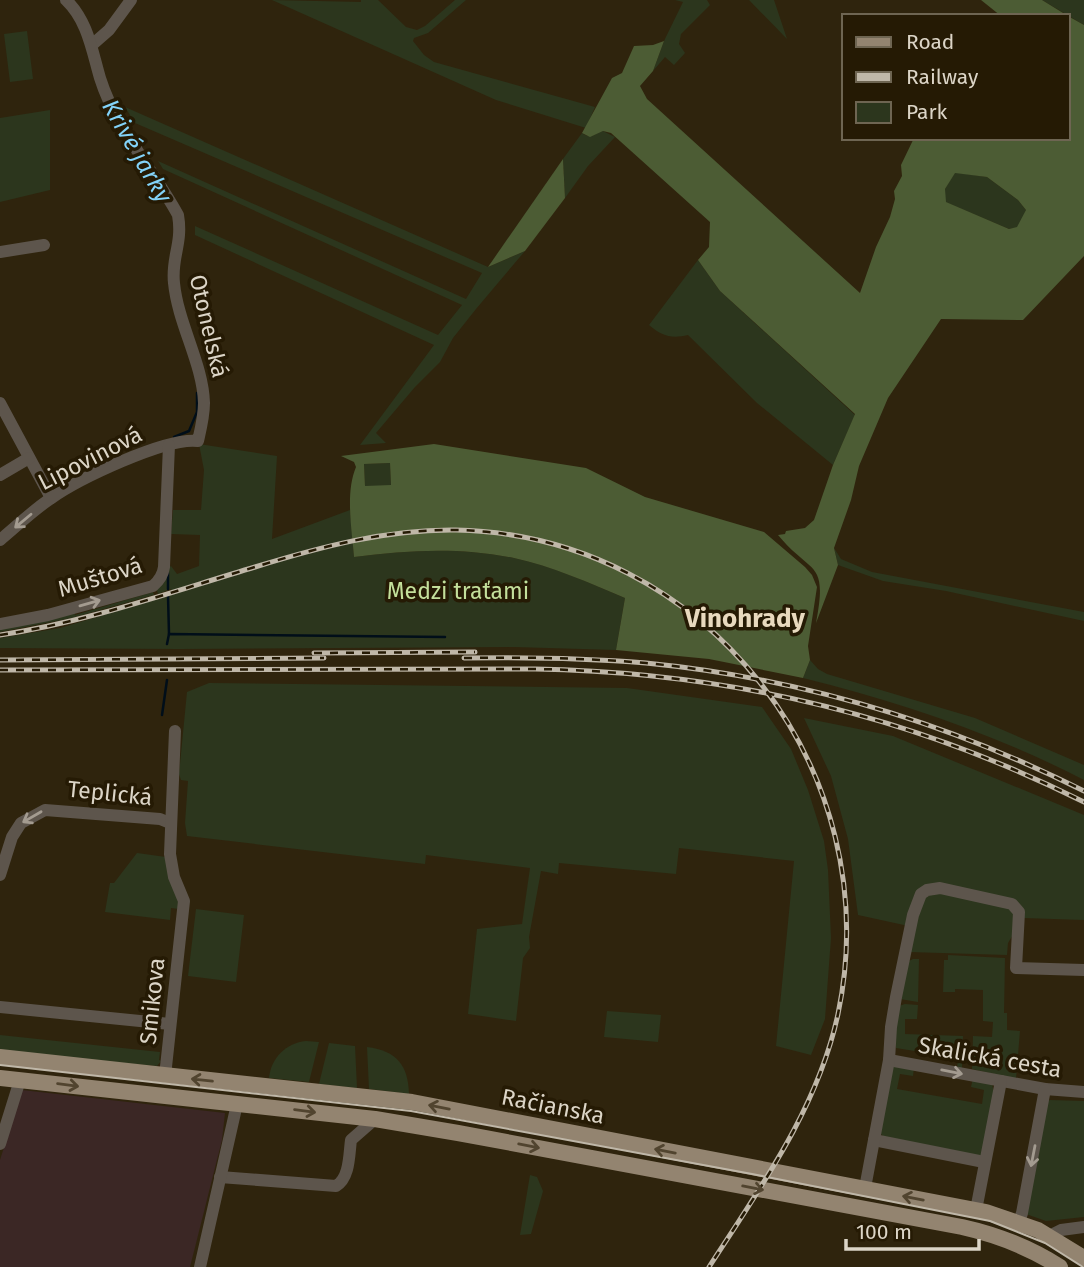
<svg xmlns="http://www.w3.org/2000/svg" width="1084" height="1267" font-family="'Fira Sans',sans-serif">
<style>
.commercial{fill:#3b2725}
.green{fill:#2c361d}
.forest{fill:#4c5c34;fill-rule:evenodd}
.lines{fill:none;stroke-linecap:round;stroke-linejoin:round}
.stream{stroke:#000e19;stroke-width:2.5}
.minor{stroke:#5d554c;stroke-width:12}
.major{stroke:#938470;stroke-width:16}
.tram{stroke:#bfb7a8;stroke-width:2}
.rail-casing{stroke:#bfb7a8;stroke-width:5}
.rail{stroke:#251a04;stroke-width:2.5;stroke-dasharray:8;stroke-linecap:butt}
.oneway{stroke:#a39b90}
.oneway2{stroke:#51442f}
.labels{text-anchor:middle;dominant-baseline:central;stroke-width:7;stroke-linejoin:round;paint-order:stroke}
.street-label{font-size:23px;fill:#dcd5c7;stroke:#251a04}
.park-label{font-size:23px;fill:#c3df9b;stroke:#251a04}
.water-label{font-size:24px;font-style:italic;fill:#83d3f9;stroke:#251a04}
.quarter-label{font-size:26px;font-weight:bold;fill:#e8d9be;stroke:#251a04}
</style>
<rect width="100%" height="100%" fill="#2f240d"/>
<polygon class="commercial" points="22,1090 225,1113 222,1140 190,1267 0,1267 0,1160"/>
<g class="green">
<polygon points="272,0 361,2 361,0 378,0 406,27 417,30 425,26 455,0 466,0 428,33 414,38 413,41 424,55 434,62 595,107 586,128 496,100"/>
<polygon points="675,0 707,0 710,5 681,34 679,44 685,53 674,65 665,57 653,71 664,41 683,2"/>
<polygon points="749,0 774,0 787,39"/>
<polygon points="1042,0 1084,0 1084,25"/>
<polygon points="27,31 33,79 10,82 4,34"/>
<polygon points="125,107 488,267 525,251 476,309 453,338 440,362 415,387 376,433 386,443 360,445 434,345 195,235 195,226 438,335 462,305 163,169 158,161 466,299 482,273 135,123"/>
<polygon points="50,110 50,190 0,202 0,118"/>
<path d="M603 131 615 137 588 166 565 198 563 159 582 133C591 140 595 133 603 131Z"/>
<polygon points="954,172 987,177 1018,200 1026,210 1025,217 1017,228 1009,229 945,202 945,189"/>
<path d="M698 260 720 291 855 415 833 465 757 403 688 335C671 339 662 336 649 325Z"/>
<path d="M199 444 277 456 272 539 350 510 354 557C408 550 461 547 514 558 553 566 589 583 625 598L616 650 514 647 179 649 0 648V638L60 628 171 595V589L158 594 156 587 166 569 171 566 177 574 199 566 200 535 171 534 173 510H201L204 470Z"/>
<polygon points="390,463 391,486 365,487 364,464"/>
<polygon points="834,548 841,559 872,572 1084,612 1084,621 946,591 883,581 838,565"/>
<polygon points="153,592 154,595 72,618 0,632 0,626 74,610 75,615"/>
<path d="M810 660 818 669 827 674 975 718 1084 765V780C995 734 900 702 803 678Z"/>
<polygon points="209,683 627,688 762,707 791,749 808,790 824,841 828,870 831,938 825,1019 811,1055 776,1046 794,861 679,848 676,874 559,863 558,874 541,871 529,937 530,948 523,958 516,1021 468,1014 477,929 522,924 530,868 426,855 425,864 187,836 185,823 188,781 181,780 179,774 187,692"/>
<polygon points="804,718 893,736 1084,815 1084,920 1023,918 1008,943 1007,955 909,952 913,927 858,915 848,839 831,776"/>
<polygon points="137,853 166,857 179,898 179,909 171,908 170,920 105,912 110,883 114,883"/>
<polygon points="196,909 244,915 236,982 188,976"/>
<polygon points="948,955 1005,958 1004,1013 1007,1013 1007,1030 1020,1031 1016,1079 972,1069 973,1036 992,1037 993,1022 983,1021 983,990 955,989 955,992 943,992 944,960 948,960"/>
<polygon points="913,959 919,959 918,1002 900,999 907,962"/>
<polygon points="905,1004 918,1005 917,1019 905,1019 905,1034 963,1036 962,1068 957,1069 958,1058 896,1048 895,1035 899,1006"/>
<polygon points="607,1011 661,1015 658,1042 604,1037"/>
<polygon points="0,1035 160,1052 159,1060 161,1061 157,1066 0,1052"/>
<path d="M306 1041 319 1042 309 1082 269 1078C271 1058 286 1043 306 1041Z"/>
<polygon points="329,1043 355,1046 357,1088 319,1084"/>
<path d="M367 1047C397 1051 408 1065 409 1094L369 1089Z"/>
<polygon points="893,1066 914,1067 913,1076 900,1074 897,1089 982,1104 984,1090 971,1087 973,1078 992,1084 994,1093 981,1158 883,1136 880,1133"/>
<polygon points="1050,1100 1084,1101 1084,1217 1046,1221 1026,1214 1048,1101"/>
<polygon points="530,1175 537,1177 543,1191 531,1234 520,1235"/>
</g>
<g class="forest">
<polygon points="981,0 1042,0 1068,16 1001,16"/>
<path d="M1068 16 1084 25V256L1023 320 941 319 888 398 859 466 851 500 834 548 838 565 816 623C828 559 812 576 778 535L785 534 786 531 805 528 814 520 833 465 855 414 720 291 698 260 709 247 710 222 611 133 603 131 590 137 582 133 612 78 622 73 634 46 653 45 664 41 653 71 640 86 647 99 860 293 876 247 890 217 895 199 894 191 902 176 901 165 914 138H1068ZM955 173 987 177 1018 200 1026 210 1017 227 1009 229 946 202 945 189Z"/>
<polygon points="563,159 565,198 525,251 488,267"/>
<path d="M434 444 586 468 645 497 764 532 805 567 812 575 817 587 808 646 810 660 803 678 709 659 616 650 625 598C589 583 552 566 514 558 460 547 408 550 354 557 352 530 345 493 356 467L354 462 341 456ZM390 463 391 485 365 486 364 464Z"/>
</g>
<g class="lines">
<g class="stream">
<polyline points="174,437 189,431 197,412 197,393"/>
<polyline points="168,589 168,573"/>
<polyline points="168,596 169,634"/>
<polyline points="167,644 169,634 445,637"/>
<polyline points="162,715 167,680"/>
</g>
<g class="minor">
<polyline points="93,44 109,30 131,0"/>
<polyline points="0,252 44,245"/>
<polyline points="0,403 51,498"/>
<polyline points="0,475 29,458"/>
<path d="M0 540C16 527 32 511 50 499 78 479 166 437 198 441 201 428 204 416 204 403 203 364 178 324 174 283 171 257 183 244 178 215 153 169 116 129 100 78 92 51 88 21 66 0"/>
<path d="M0 624 48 615 153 586C160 580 163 575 164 567L169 445"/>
<polyline points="0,875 12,837 21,823 45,810 160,819 170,823"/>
<polyline points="0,1007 170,1024"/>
<polyline points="889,1060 1045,1089 1084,1092"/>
<polyline points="165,1076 184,901 174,877 170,854 175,731"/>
<polyline points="874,1140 984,1162"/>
<polyline points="0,1144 20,1080"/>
<path d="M220 1177 336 1186C350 1178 349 1154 351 1140L375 1119"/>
<polyline points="865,1188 889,1060 891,1027 896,997 913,915 921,894 927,890 940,888 1012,904 1019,912 1016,968 1084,970"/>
<polyline points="976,1210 1001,1081"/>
<polyline points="1019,1222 1022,1213 1045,1089"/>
<polyline points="1049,1236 1061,1230 1084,1227"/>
<polyline points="200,1267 237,1104"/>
</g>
<g class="major">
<polyline points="0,1057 412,1102 986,1212 1038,1230 1084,1258"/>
<path d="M0 1078 375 1119 458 1133 962 1227C998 1235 1029 1247 1060 1267"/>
</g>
<polyline class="tram" points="0,1065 411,1111 752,1174 990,1221 1045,1243 1083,1267"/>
<defs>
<g id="rail">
<path d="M0 635C87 622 171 592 255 567 320 547 387 529 456 530 706 535 889 770 838 1014 818 1108 760 1188 709 1267"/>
<polyline points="314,653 475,652"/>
<path d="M464 658C525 657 586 658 646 663 799 678 946 722 1084 791"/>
<polyline points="0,660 324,658"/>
<path d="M0 670 535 669C727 672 912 716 1084 802"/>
</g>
</defs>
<use href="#rail" class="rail-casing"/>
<use href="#rail" class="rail"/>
</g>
<defs><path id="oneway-shaft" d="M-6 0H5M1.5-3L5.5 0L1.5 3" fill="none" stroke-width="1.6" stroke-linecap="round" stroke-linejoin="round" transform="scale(1.75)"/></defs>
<g class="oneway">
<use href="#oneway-shaft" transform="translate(23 521) rotate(140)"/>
<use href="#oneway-shaft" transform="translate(90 603) rotate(-16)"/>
<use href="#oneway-shaft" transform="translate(32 817) rotate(150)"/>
<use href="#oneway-shaft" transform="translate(952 1072) rotate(11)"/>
<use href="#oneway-shaft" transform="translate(1033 1156) rotate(101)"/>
</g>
<g class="oneway2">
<use href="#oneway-shaft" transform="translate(202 1080) rotate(-174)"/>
<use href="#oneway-shaft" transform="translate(68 1085) rotate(7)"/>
<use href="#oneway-shaft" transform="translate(439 1107) rotate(-169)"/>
<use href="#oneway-shaft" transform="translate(305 1111) rotate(7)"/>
<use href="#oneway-shaft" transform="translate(529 1146) rotate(11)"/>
<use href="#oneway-shaft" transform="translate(665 1151) rotate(-169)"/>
<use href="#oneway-shaft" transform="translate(753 1188) rotate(11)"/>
<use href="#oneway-shaft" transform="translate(913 1198) rotate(-169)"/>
</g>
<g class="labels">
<g class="street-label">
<text transform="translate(209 326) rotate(77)">Otonelská</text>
<text transform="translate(90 458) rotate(-27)">Lipovinová</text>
<text transform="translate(100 577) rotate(-17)">Muštová</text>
<text transform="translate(110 793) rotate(6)">Teplická</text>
<text transform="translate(152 1001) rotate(-84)">Smikova</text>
<text transform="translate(990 1057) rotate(10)">Skalická cesta</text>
<text transform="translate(553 1106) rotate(11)">Račianska</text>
</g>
<g class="park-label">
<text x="458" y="591">Medzi traťami</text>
</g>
<g class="water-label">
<text transform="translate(137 151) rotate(60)">Krivé jarky</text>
</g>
<g class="quarter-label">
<text x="745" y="618">Vinohrady</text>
</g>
</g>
<rect x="842" y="14" width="228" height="126" fill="#251a04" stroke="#6e6552" stroke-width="2"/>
<rect x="856" y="37" width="35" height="10" fill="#938470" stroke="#6e6552" stroke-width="2"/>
<text x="906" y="49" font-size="21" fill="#dcd5c7">Road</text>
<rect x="856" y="72" width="35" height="10" fill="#bfb7a8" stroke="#6e6552" stroke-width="2"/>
<text x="906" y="84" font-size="21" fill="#dcd5c7">Railway</text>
<rect x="856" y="102" width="35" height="21" fill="#2c361d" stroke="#6e6552" stroke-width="2"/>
<text x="906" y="119" font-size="21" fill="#dcd5c7">Park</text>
<path d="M846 1239v10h133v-10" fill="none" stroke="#dcd5c7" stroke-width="3.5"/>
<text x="856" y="1239" font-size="21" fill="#dcd5c7" stroke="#251a04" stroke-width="5" paint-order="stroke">100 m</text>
</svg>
